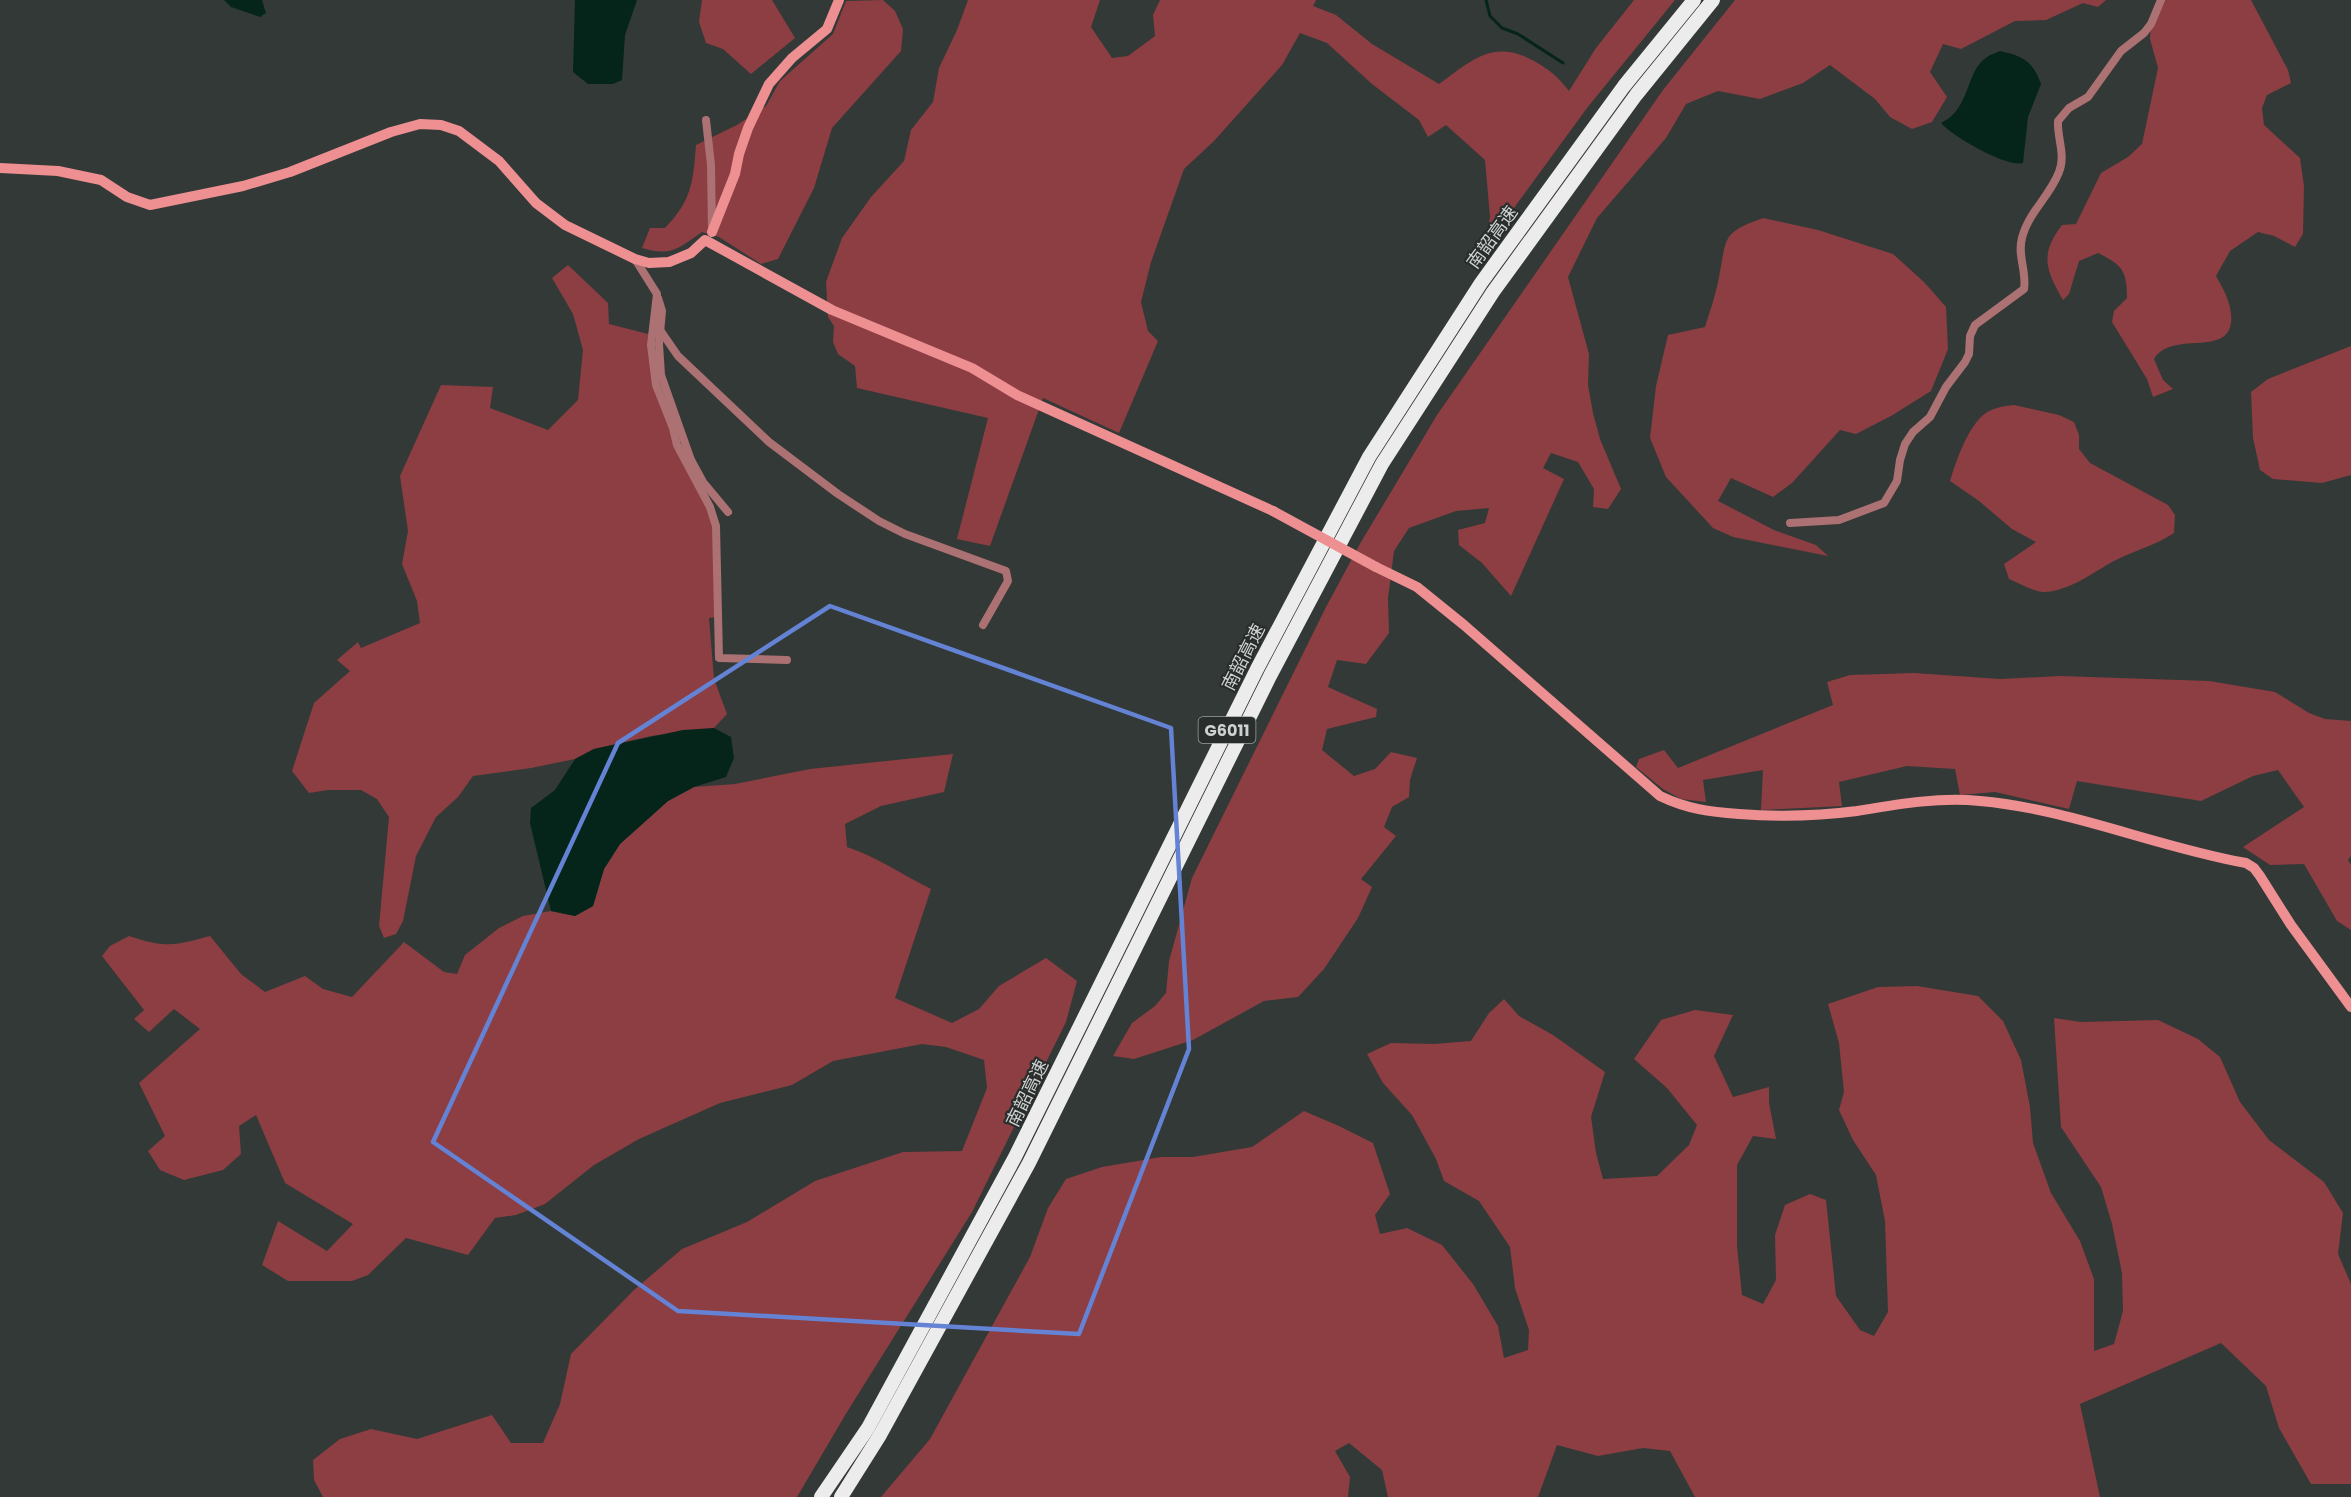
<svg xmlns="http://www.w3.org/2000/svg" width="2351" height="1497" font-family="Poppins,'Noto Sans SC',sans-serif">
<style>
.green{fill:#8c3e43}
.water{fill:#05251a}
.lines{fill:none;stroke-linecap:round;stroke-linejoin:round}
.stream{stroke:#05251a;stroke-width:3}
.street{stroke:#ac7172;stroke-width:8}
.secondary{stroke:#ee8f92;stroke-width:10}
.highway{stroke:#ececec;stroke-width:14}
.secondary-bridge{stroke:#ee8f92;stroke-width:10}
.marked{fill:none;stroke:#6483d5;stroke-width:4.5;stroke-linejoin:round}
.labels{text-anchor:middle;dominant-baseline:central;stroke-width:4.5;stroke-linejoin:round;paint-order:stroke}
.shield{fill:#292e2c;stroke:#9ca19f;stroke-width:1.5}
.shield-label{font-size:16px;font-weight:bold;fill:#ced2d0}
.street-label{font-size:18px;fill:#ced2d0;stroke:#292e2c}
</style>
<rect width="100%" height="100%" fill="#333936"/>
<g class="green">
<polygon points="702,0 772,0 795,38 751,74 723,49 706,43 699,22"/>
<path d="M883 0 895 11 903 29 901 51 832 128 814 188 778 259 761 264 719 237 702 232C679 248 671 257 642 248L650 228H665C692 200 693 182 696 145L737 125 766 106 780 81 833 34 846 1Z"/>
<path d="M968 0H1100L1091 27 1112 58 1128 56 1155 36 1153 15 1160 0H1316L1313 6 1336 15 1372 44 1439 84C1471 61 1493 38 1534 61 1550 70 1557 76 1569 91L1596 48 1634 0H1675L1587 108 1484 249 1490 217 1485 160 1446 125 1428 137 1419 120 1372 84 1327 43 1300 33 1282 65 1214 141 1184 169 1151 262 1141 302 1148 331 1158 341 1119 433 1043 398 990 546 957 539 988 418 857 388 855 366 838 354 833 342 834 326 828 317 826 282 842 238 871 197 904 161 911 130 933 102 939 68 957 30Z"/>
<polygon points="1735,0 2106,0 2098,7 2083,3 2046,20 2015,21 1961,49 1943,44 1930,72 1947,97 1932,122 1912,129 1890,117 1875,99 1830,65 1803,83 1760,99 1718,91 1686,104 1666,138 1597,218 1568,277 1589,354 1588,385 1593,413 1600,439 1621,489 1608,509 1593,507 1594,489 1578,462 1551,453 1543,468 1564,479 1511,596 1482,563 1459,545 1458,530 1485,523 1489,508 1456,511 1409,528 1394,551 1388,598 1389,633 1366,664 1337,660 1328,687 1377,709 1376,717 1327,729 1322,750 1354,776 1375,769 1391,752 1417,758 1410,780 1409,797 1392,807 1384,827 1396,836 1361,879 1372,887 1358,918 1324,969 1298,997 1264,1001 1193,1040 1134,1059 1113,1056 1132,1023 1155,1006 1166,993 1169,961 1192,878 1326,607 1361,542 1437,415 1663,90"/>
<path d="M2161 0H2251L2288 70 2291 83 2267 95 2262 108 2264 125 2300 158 2304 186 2303 234 2295 247 2274 236 2258 232 2230 251 2216 276C2224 290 2233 306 2231 323 2226 357 2172 330 2154 359L2163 380 2173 389 2153 397 2147 379 2112 322 2114 311 2127 298C2127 270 2122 265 2098 253L2079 261 2069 294 2063 300C2045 269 2040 254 2062 225L2076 224 2101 173 2128 157 2142 144 2158 68 2150 39 2151 24Z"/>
<path d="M1763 218 1818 230 1893 254 1924 282 1946 307 1948 349 1931 391 1891 416 1856 434 1840 430 1792 483 1773 497 1731 478 1718 501 1774 530 1816 545 1828 556 1733 537 1713 528 1666 477 1650 438 1656 386 1668 335 1705 327C1710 311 1716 294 1719 277 1727 237 1721 233 1763 218Z"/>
<polygon points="568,265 608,303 609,324 652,335 652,366 673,428 716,526 717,617 709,618 714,679 727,714 714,728 651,736 594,749 575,759 531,768 473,776 458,797 436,817 416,856 403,921 396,934 384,938 379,926 389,817 377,799 361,790 328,790 309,793 292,771 314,703 350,671 337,660 358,642 361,648 420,623 417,601 402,564 408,531 400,476 441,385 493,387 490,408 548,430 578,400 583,350 573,314 552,278"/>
<polygon points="2351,346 2351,475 2322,483 2273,479 2260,470 2253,438 2251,392 2268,379"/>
<path d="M2014 405 2059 415 2074 422 2079 435V449L2090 463 2168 505 2175 515 2174 533C2155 546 2132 551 2112 562 2091 574 2069 591 2044 592 2034 592 2019 583 2009 579L2004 564 2036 542 2012 529 1979 501 1950 481C1956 461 1967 430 1982 416 1991 408 2003 406 2014 405Z"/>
<polygon points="1914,673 2000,679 2060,676 2209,681 2275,692 2309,713 2325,719 2351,721 2351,856 2348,860 2351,865 2351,930 2337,921 2304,864 2270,865 2243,847 2304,807 2278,770 2253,776 2201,801 2077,781 2069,809 1995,792 1960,795 1955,769 1907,766 1839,782 1842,806 1761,810 1763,770 1703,780 1706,802 1681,799 1663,789 1636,767 1639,759 1664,750 1678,768 1833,705 1827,682 1850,675"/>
<path d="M953 754 944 792 881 806 845 824 847 847C877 857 903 875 931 889L895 998 952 1023 979 1009 999 986 1046 958 1077 981 1066 1022 972 1212 847 1412 797 1497H323L314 1480 313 1460 340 1439 371 1429 417 1439 492 1415 511 1443H543L560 1404 571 1354 634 1290 682 1249 747 1222 815 1181 903 1152 962 1151 987 1088 984 1060 946 1047 922 1044 833 1061 792 1085 720 1103 639 1139 594 1165 545 1204 516 1215 495 1218 468 1255 406 1238 368 1275 352 1281H288L262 1265 278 1221 327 1251 353 1224 285 1183 256 1115 239 1126 241 1154 223 1170 184 1180 160 1170 148 1151 165 1136 139 1083 200 1029 174 1009 149 1032 134 1019 144 1010 102 956 110 946 129 936C166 948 173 946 210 936L241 974 265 992 305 976 323 989 352 997 404 942 444 972 457 974 465 955 499 928 523 916 551 911 575 916 593 906 604 869 620 844 668 801 694 787 735 784 810 769Z"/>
<polygon points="1917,986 1978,996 2003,1021 2021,1060 2030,1107 2033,1143 2051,1193 2080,1241 2094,1279 2094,1351 2114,1344 2123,1311 2122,1273 2112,1224 2101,1187 2061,1127 2054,1018 2081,1022 2158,1020 2198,1039 2220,1057 2240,1102 2269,1140 2324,1182 2343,1213 2338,1254 2351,1284 2351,1484 2311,1484 2279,1428 2266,1386 2221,1343 2080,1404 2100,1497 1695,1497 1670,1451 1643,1448 1598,1456 1557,1445 1538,1497 1388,1497 1382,1470 1349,1443 1335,1451 1350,1477 1348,1497 881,1497 930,1439 1030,1257 1048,1208 1066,1179 1102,1167 1161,1157 1193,1157 1252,1147 1304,1111 1339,1126 1373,1143 1390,1194 1375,1215 1380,1234 1407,1228 1442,1245 1473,1284 1498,1326 1504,1358 1528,1350 1529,1330 1515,1288 1510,1247 1479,1201 1444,1181 1436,1159 1412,1115 1383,1083 1367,1054 1391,1043 1434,1044 1471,1041 1489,1013 1504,999 1519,1016 1553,1035 1605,1072 1591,1117 1596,1153 1603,1179 1657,1176 1689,1145 1697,1125 1667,1088 1634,1059 1661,1020 1695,1010 1733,1015 1714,1056 1733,1097 1769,1087 1769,1103 1776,1139 1753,1136 1737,1165 1737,1246 1742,1295 1763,1304 1776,1280 1775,1235 1785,1205 1810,1194 1826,1200 1836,1296 1860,1330 1874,1336 1888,1312 1885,1221 1876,1175 1853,1140 1839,1110 1844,1092 1839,1043 1828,1004 1878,987"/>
</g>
<g class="water">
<polygon points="224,0 262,0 266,13 260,17 231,7"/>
<polygon points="575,0 637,0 625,35 622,80 613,84 588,84 573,72"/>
<path d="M2000 51C2023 56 2033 61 2041 84L2028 117 2023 163C2007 168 1952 136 1941 123 1971 109 1965 71 1987 57 1991 54 1996 53 2000 51Z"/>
<polygon points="714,728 731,737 734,758 726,777 694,787 668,801 620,844 604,869 593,906 575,916 551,911 530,823 531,808 555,790 575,759 594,749 683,730"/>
</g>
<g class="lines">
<polyline class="stream" points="1486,0 1490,16 1502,28 1518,34 1563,63"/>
<g class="street">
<polyline points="706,120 711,165 712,229"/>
<polyline points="635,259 657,294 651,345 656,385 673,428 677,445 710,507 716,526 719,658 787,660"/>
<polyline points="658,298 662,311 659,344 661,375 691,460 703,482 728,512"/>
<polyline points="660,330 678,356 769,442 838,494 879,521 905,534 1006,571 1008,581 983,625"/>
<path d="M1790 523 1839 520 1884 503 1897 481 1900 460 1905 444 1913 432 1930 417 1946 387 1965 362 1969 354 1970 336 1975 325 2024 289C2027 272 2017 255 2022 238 2028 213 2050 196 2059 172 2066 155 2057 138 2058 121L2069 108 2088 97 2121 51 2144 33 2151 24 2161 0"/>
</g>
<g class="secondary">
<polyline points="0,168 58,171 101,180 127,197 150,205 243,186 290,172 391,132 420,124 441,125 459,131 499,161 536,203 565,225 635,259 649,263 669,262 691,253 705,240 832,310 972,368 1017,395 1273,511"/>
<polyline points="712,232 735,174 739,154 748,128 769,84 792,58 827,29 839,0"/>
<path d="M1376 567 1417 587 1464 625 1660 796C1687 809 1710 812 1739 814 1779 817 1818 816 1857 811 1899 804 1938 797 1980 801 2071 809 2156 847 2246 863L2254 868 2260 876 2291 925 2351 1007"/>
</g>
<g class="highway">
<polyline points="821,1497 868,1428 1015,1157 1257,669 1369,457 1481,283 1624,86 1694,0"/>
<polyline points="841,1497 880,1435 1029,1163 1270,676 1382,464 1493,292 1636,95 1713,0"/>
</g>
<polyline class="secondary-bridge" points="1273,511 1376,567"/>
</g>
<path class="marked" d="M830 606 1171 728 1189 1049 1079 1334 678 1311 433 1142 618 743Z"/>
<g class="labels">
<rect class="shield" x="1198.5" y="717" width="57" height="26" rx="4.5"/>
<g class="shield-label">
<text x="1227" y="730">G6011</text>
</g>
<g class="street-label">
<text transform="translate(1492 237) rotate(-54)">南韶高速</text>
<text transform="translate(1243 657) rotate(-63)">南韶高速</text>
<text transform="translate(1027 1093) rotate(-64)">南韶高速</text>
</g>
</g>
</svg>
